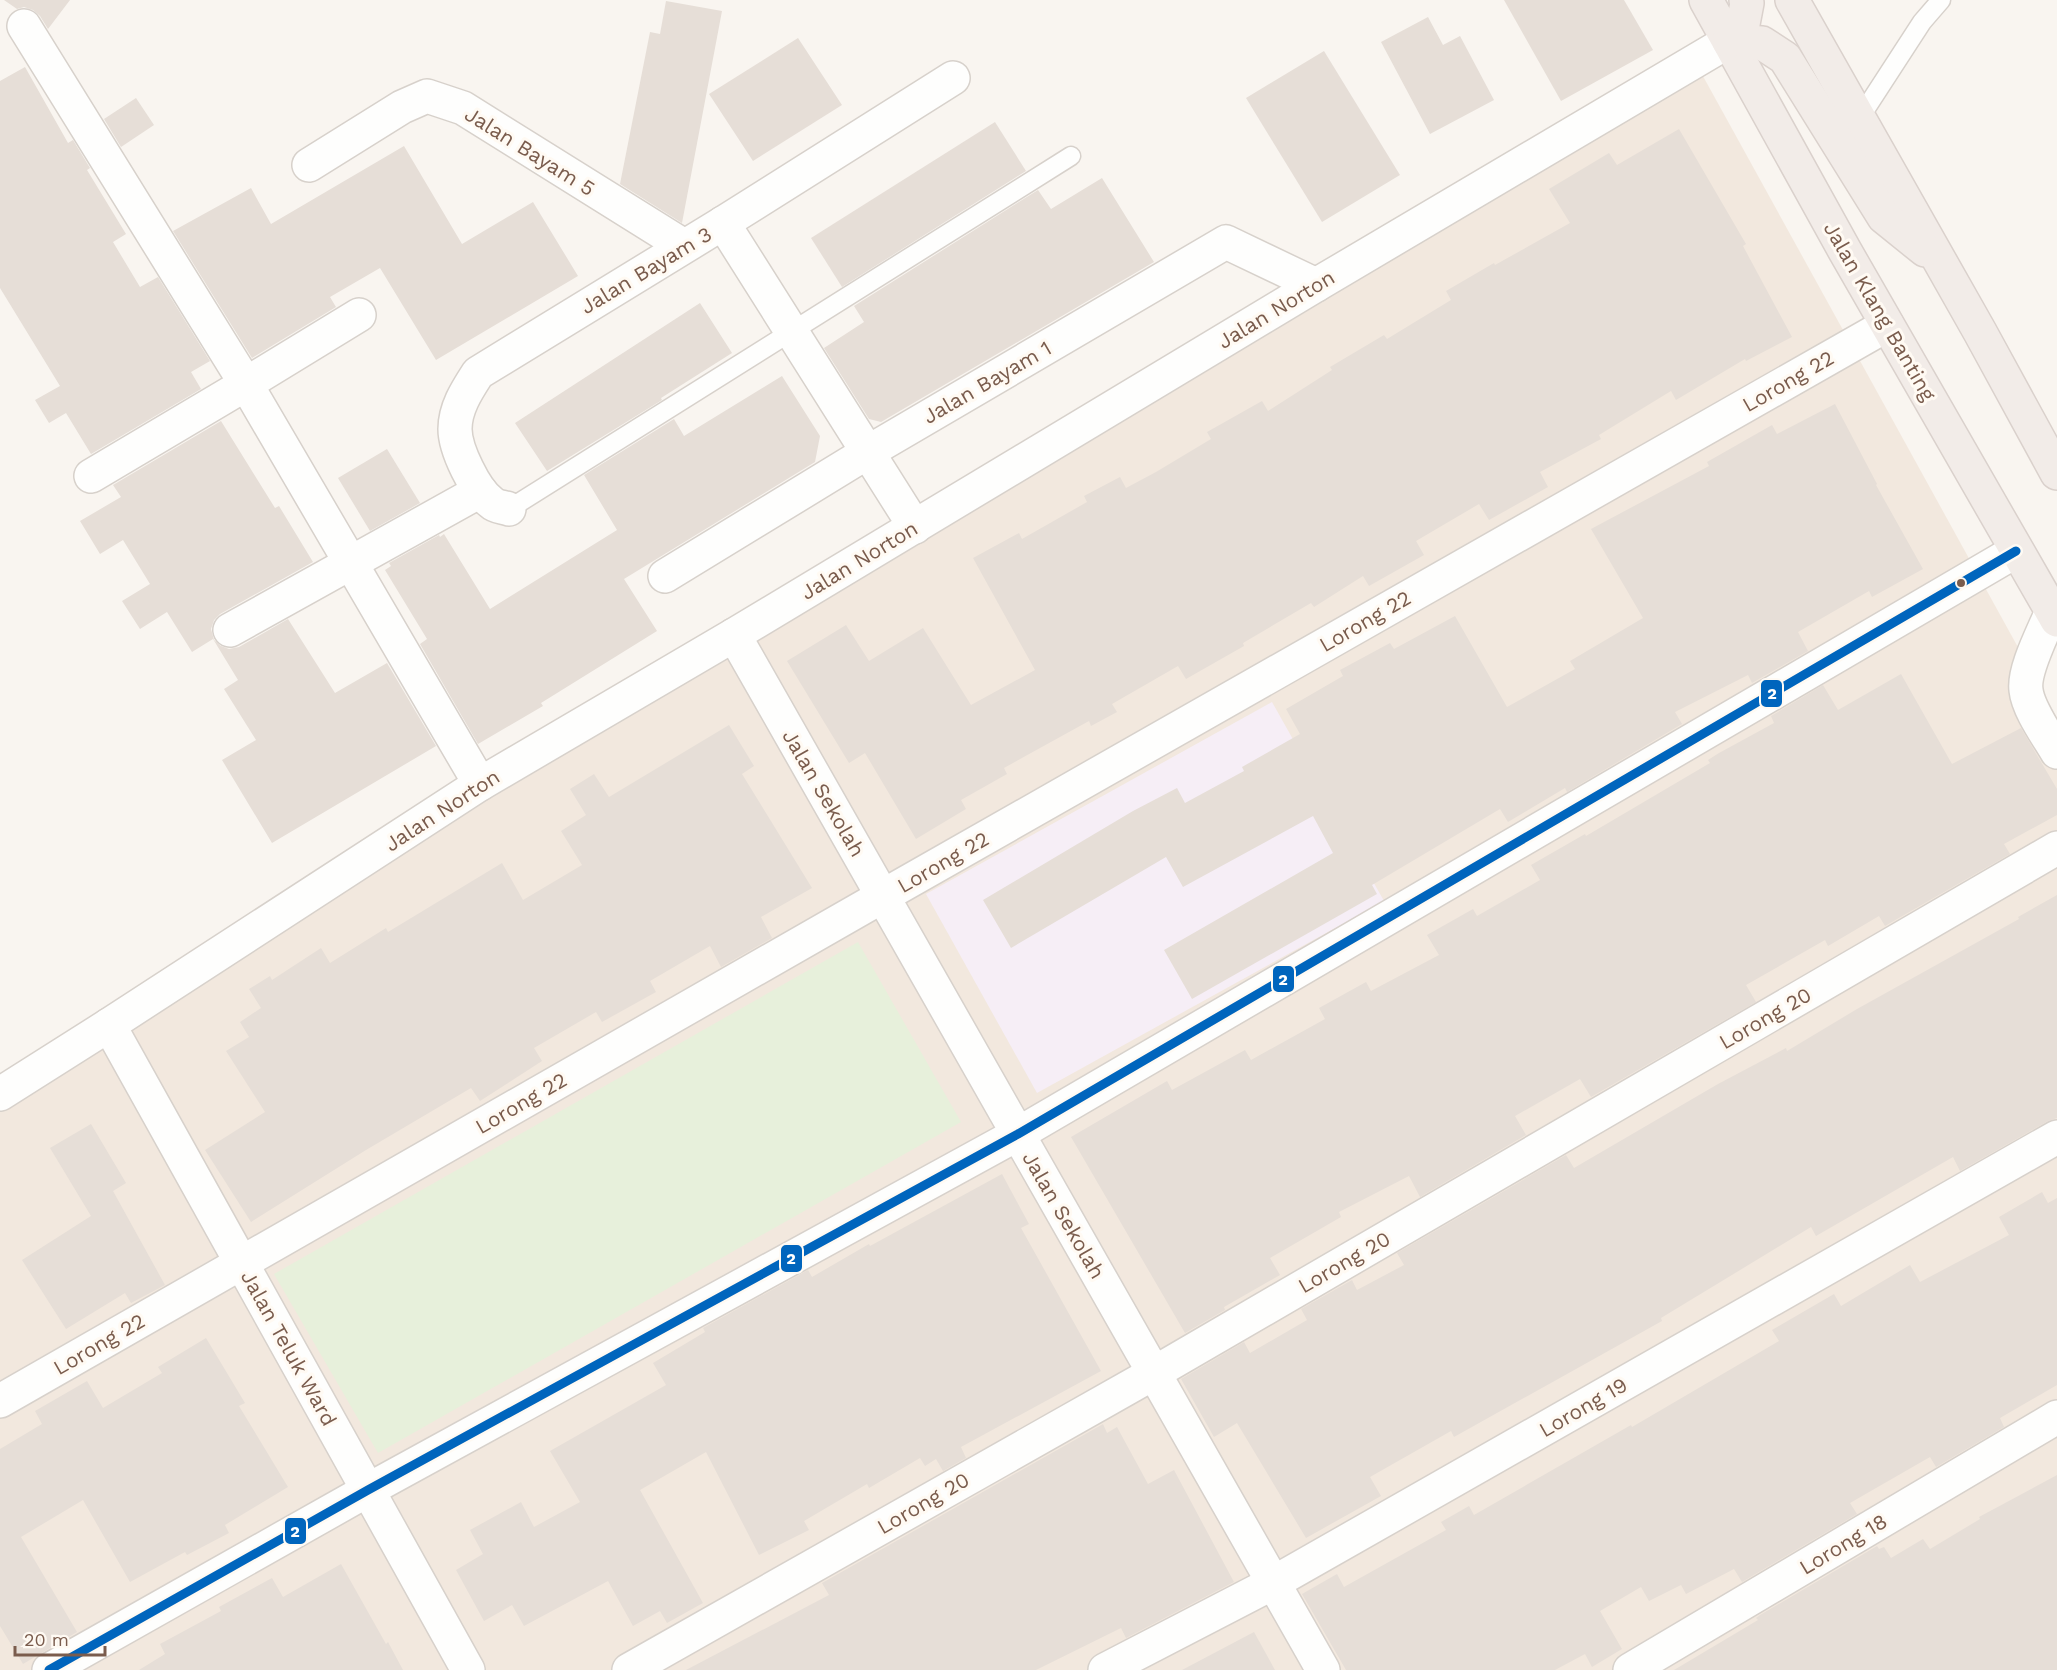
<svg xmlns="http://www.w3.org/2000/svg" width="2057" height="1670" font-family="'Work Sans',sans-serif">
<style>
.residential{fill:#f2e8de}
.education{fill:#f6eef6}
.green{fill:#e7f0db}
.building{fill:#e6ded7}
.lines{fill:none;stroke-linecap:round;stroke-linejoin:round}
.service-casing{stroke:#d7d1cb;stroke-width:21}
.minor-casing{stroke:#d7d1cb;stroke-width:36}
.trunk-casing{stroke:#dad1cc;stroke-width:36}
.service{stroke:#fefefd;stroke-width:18}
.minor{stroke:#fefefd;stroke-width:33}
.trunk{stroke:#f2ece8;stroke-width:33}
.bus-1-casing{stroke:#fffaf3;stroke-width:14}
.bus-1{stroke:#0065bd;stroke-width:9}
.bus-dot{fill:#7a5c4d;stroke:#fffaf3;stroke-width:2}
.labels{text-anchor:middle;dominant-baseline:central;stroke-width:6;stroke-linejoin:round;paint-order:stroke}
.street-label{font-size:21px;fill:#7a5c4d;stroke:#fffaf3}
.line-badge{stroke:#fffaf3;stroke-width:2}
.badge-label{font-size:16px;text-anchor:middle;font-weight:bold;fill:#fff}
</style>
<rect width="100%" height="100%" fill="#f9f5f0"/>
<polygon class="residential" points="1688,49 2057,718 2057,1670 0,1670 0,1102"/>
<polygon class="education" points="1272,702 1384,901 1037,1093 926,894"/>
<polygon class="green" points="858,942 961,1122 378,1453 274,1274"/>
<g class="building">
<polygon points="4,0 70,0 48,29 40,16 33,10 24,7 17,9"/>
<polygon points="1504,0 1624,0 1653,50 1561,101"/>
<polygon points="666,1 722,11 682,223 620,184 650,32 660,34"/>
<polygon points="1428,17 1443,45 1460,36 1494,100 1430,134 1381,42"/>
<polygon points="798,38 842,105 753,161 709,94"/>
<polygon points="1324,51 1400,175 1322,222 1246,98"/>
<polygon points="25,67 68,143 73,140 90,168 87,170 126,234 113,242 140,287 158,277 210,361 191,372 201,389 91,454 66,413 49,423 35,400 60,386 0,288 0,81"/>
<polygon points="136,98 154,125 121,147 104,119"/>
<polygon points="995,122 1026,171 842,287 811,238"/>
<polygon points="1679,129 1746,244 1743,246 1792,337 1746,361 1745,359 1676,400 1671,391 1599,435 1601,439 1540,472 1548,487 1489,520 1479,504 1416,541 1424,555 1369,586 1363,576 1314,607 1311,603 1243,643 1244,646 1186,679 1178,666 1112,704 1117,712 1091,726 1089,721 1004,768 1007,774 961,800 966,809 916,839 865,753 849,763 787,661 846,625 869,661 923,628 971,705 1035,670 973,558 1019,533 1022,539 1087,502 1084,496 1120,477 1126,488 1156,472 1211,439 1207,432 1262,401 1268,411 1332,370 1330,367 1384,335 1387,339 1451,300 1446,291 1494,263 1495,265 1570,223 1549,189 1609,153 1617,165"/>
<polygon points="404,146 462,244 533,202 578,276 436,360 380,268 330,297 336,307 252,358 173,231 251,188 271,224"/>
<polygon points="1102,178 1154,262 881,422 869,419 824,348 864,322 854,306 1038,190 1051,209"/>
<polygon points="700,303 732,353 661,398 662,400 547,471 515,423"/>
<polygon points="782,376 820,436 815,462 624,579 657,631 541,703 543,706 478,744 420,644 427,639 385,570 391,566 389,563 439,535 440,537 444,534 490,609 617,530 584,475 674,419 684,436"/>
<polygon points="1835,404 1877,484 1876,485 1923,569 1872,597 1869,591 1798,632 1808,651 1752,683 1748,675 1675,712 1682,724 1567,792 1565,788 1508,822 1500,809 1372,885 1377,894 1192,999 1164,950 1333,853 1313,816 1183,887 1166,857 1011,948 983,900 1133,811 1177,788 1185,803 1244,771 1242,767 1300,734 1286,709 1343,676 1340,670 1390,643 1394,649 1455,616 1507,707 1575,669 1570,661 1643,618 1591,529 1709,466 1707,462 1772,425 1777,434"/>
<polygon points="221,421 275,508 279,506 313,562 220,614 214,620 211,629 214,640 221,646 229,649 239,647 288,619 335,693 387,663 436,746 272,843 222,760 256,740 224,689 238,680 213,639 192,652 167,612 140,629 122,601 150,584 123,540 100,554 80,521 121,497 113,485"/>
<polygon points="387,449 420,503 370,531 338,478"/>
<polygon points="1901,674 1952,764 2021,728 2057,789 2057,815 2004,844 2010,854 1885,926 1879,916 1828,946 1825,940 1746,985 1756,1002 1591,1097 1580,1079 1515,1116 1526,1135 1420,1197 1409,1176 1339,1212 1341,1217 1270,1258 1280,1275 1224,1307 1225,1310 1185,1333 1071,1137 1167,1081 1172,1090 1245,1050 1251,1060 1325,1019 1319,1008 1366,982 1371,991 1439,955 1427,935 1473,909 1477,916 1540,880 1531,865 1585,834 1586,836 1710,763 1708,760 1719,753 1774,723 1771,716 1823,685 1838,710"/>
<polygon points="729,725 754,766 742,774 812,888 761,917 772,938 721,967 710,946 650,981 656,992 602,1022 596,1012 534,1048 542,1061 480,1101 471,1088 366,1150 251,1222 205,1150 265,1112 226,1051 249,1037 240,1022 261,1008 249,989 270,976 272,980 321,948 330,963 386,928 388,932 502,863 523,900 582,865 561,831 586,815 570,789 594,774 609,797"/>
<polygon points="2057,895 2057,1118 2048,1121 1960,1171 1953,1157 1816,1236 1811,1227 1661,1318 1662,1321 1454,1437 1451,1431 1370,1477 1381,1496 1306,1538 1237,1423 1214,1437 1181,1379 1244,1342 1250,1353 1307,1320 1301,1309 1352,1280 1357,1290 1404,1265 1397,1253 1566,1155 1574,1168 1718,1084 1786,1048 1787,1051 1857,1009 2019,919 2018,917"/>
<polygon points="91,1124 126,1183 113,1191 165,1285 131,1303 125,1293 66,1329 22,1260 91,1216 50,1148"/>
<polygon points="1002,1174 1029,1224 1021,1228 1101,1371 961,1447 966,1458 943,1471 936,1459 925,1466 920,1458 869,1488 867,1484 804,1521 809,1530 759,1555 706,1452 640,1490 703,1603 667,1623 660,1611 633,1626 608,1581 524,1626 512,1605 484,1621 456,1570 483,1554 470,1530 521,1502 534,1527 580,1502 550,1451 666,1385 653,1363 705,1332 703,1328 808,1270 812,1277 869,1244 870,1246"/>
<polygon points="2042,1192 2048,1203 2057,1198 2057,1385 2000,1418 2004,1427 1936,1467 1930,1457 1850,1503 1857,1514 1742,1582 1734,1569 1686,1594 1681,1585 1649,1601 1641,1587 1600,1611 1622,1649 1592,1667 1585,1654 1555,1670 1346,1670 1302,1594 1337,1574 1344,1587 1446,1530 1441,1522 1469,1506 1474,1515 1631,1425 1632,1427 1779,1341 1772,1330 1834,1294 1841,1306 1910,1265 1920,1282 2009,1235 1999,1217"/>
<polygon points="206,1338 245,1403 239,1406 288,1487 225,1525 229,1533 187,1555 185,1552 130,1582 83,1500 21,1537 77,1632 23,1664 0,1626 0,1449 42,1424 35,1411 87,1381 103,1408 162,1373 158,1367"/>
<polygon points="1103,1424 1107,1433 1117,1427 1148,1484 1174,1470 1234,1582 1126,1638 1121,1628 1036,1670 686,1670 829,1595 822,1583"/>
<polygon points="2057,1475 2057,1670 1674,1670 1758,1620 1756,1618 1760,1615 1877,1546 1879,1549 1884,1547 1891,1558 1923,1539 1930,1549 1980,1519 1979,1517"/>
<polygon points="341,1564 386,1644 388,1642 403,1670 139,1670 165,1654 160,1644 221,1611 219,1607 272,1578 283,1597"/>
<polygon points="1254,1632 1275,1670 1182,1670"/>
</g>
<g class="lines">
<defs>
<g id="service">
<polyline points="1859,119 1922,22 1941,0"/>
<polyline points="509,509 1071,156"/>
</g>
<g id="minor">
<polyline points="24,26 246,384 480,784"/>
<polyline points="309,165 402,107 427,96 463,108 684,246"/>
<polyline points="723,223 915,527"/>
<polyline points="91,476 246,384 359,315"/>
<path d="M509 509C504 507 496 507 492 503 475 491 455 449 455 429 455 408 467 390 478 373L723 223 953 78"/>
<polyline points="665,576 868,452 1226,242 1316,285"/>
<path d="M2052 611C2044 631 2023 670 2026 690 2028 709 2047 735 2057 752"/>
<polyline points="230,630 480,491"/>
<polyline points="734,635 1323,1670"/>
<polyline points="109,1025 468,1670"/>
<polyline points="0,1094 109,1025 480,784 734,635 1316,285 1729,41"/>
<polyline points="0,1401 883,896 1887,325"/>
<polyline points="49,1670 368,1490 1018,1134 2016,551"/>
<polyline points="629,1670 1154,1373 2057,848"/>
<polyline points="1105,1670 1273,1583 2057,1137"/>
<polyline points="1630,1670 2057,1417"/>
</g>
<g id="trunk">
<polyline points="1706,0 1845,251 2057,620"/>
<polyline points="1792,0 1980,332 2057,473"/>
<polyline points="1729,41 1762,43 1785,58 1884,217 1925,250"/>
<polyline points="1729,41 1743,24 1747,3 1746,0"/>
</g>
</defs>
<use href="#service" class="service-casing"/>
<use href="#minor" class="minor-casing"/>
<use href="#trunk" class="trunk-casing"/>
<use href="#service" class="service"/>
<use href="#minor" class="minor"/>
<use href="#trunk" class="trunk"/>
<defs>
<polyline id="bus-1" points="49,1670 368,1490 1018,1134 2016,551"/>
</defs>
<use href="#bus-1" class="bus-1-casing"/>
<use href="#bus-1" class="bus-1"/>
</g>
<circle class="bus-dot" cx="1961" cy="583" r="5"/>
<g class="labels">
<g class="street-label">
<text transform="translate(530 151) rotate(32)">Jalan Bayam 5</text>
<text transform="translate(646 270) rotate(-31)">Jalan Bayam 3</text>
<text transform="translate(1276 309) rotate(-31)">Jalan Norton</text>
<text transform="translate(1880 311) rotate(60)">Jalan Klang Banting</text>
<text transform="translate(1788 381) rotate(-30)">Lorong 22</text>
<text transform="translate(987 382) rotate(-30)">Jalan Bayam 1</text>
<text transform="translate(859 560) rotate(-31)">Jalan Norton</text>
<text transform="translate(1365 621) rotate(-30)">Lorong 22</text>
<text transform="translate(824 793) rotate(60)">Jalan Sekolah</text>
<text transform="translate(442 810) rotate(-33)">Jalan Norton</text>
<text transform="translate(943 862) rotate(-30)">Lorong 22</text>
<text transform="translate(1765 1018) rotate(-30)">Lorong 20</text>
<text transform="translate(521 1103) rotate(-30)">Lorong 22</text>
<text transform="translate(1064 1215) rotate(60)">Jalan Sekolah</text>
<text transform="translate(1344 1262) rotate(-30)">Lorong 20</text>
<text transform="translate(99 1344) rotate(-30)">Lorong 22</text>
<text transform="translate(289 1348) rotate(61)">Jalan Teluk Ward</text>
<text transform="translate(1583 1407) rotate(-30)">Lorong 19</text>
<text transform="translate(923 1503) rotate(-30)">Lorong 20</text>
<text transform="translate(1843 1544) rotate(-31)">Lorong 18</text>
</g>
</g>
<g class="line-badge">
<rect x="1760" y="679" width="23" height="29" rx="6" fill="#0065bd"/>
<rect x="1272" y="965" width="23" height="28" rx="6" fill="#0065bd"/>
<rect x="780" y="1244" width="23" height="29" rx="6" fill="#0065bd"/>
<rect x="284" y="1517" width="23" height="28" rx="6" fill="#0065bd"/>
</g>
<g class="badge-label">
<text x="1772" y="699">2</text>
<text x="1283" y="985">2</text>
<text x="791" y="1264">2</text>
<text x="295" y="1537">2</text>
</g>
<path d="M15 1646v9h90v-9" fill="none" stroke="#7a5c4d" stroke-width="3"/>
<text x="24" y="1646" font-size="18" fill="#7a5c4d" stroke="#fffaf3" stroke-width="4.5" paint-order="stroke">20 m</text>
</svg>
